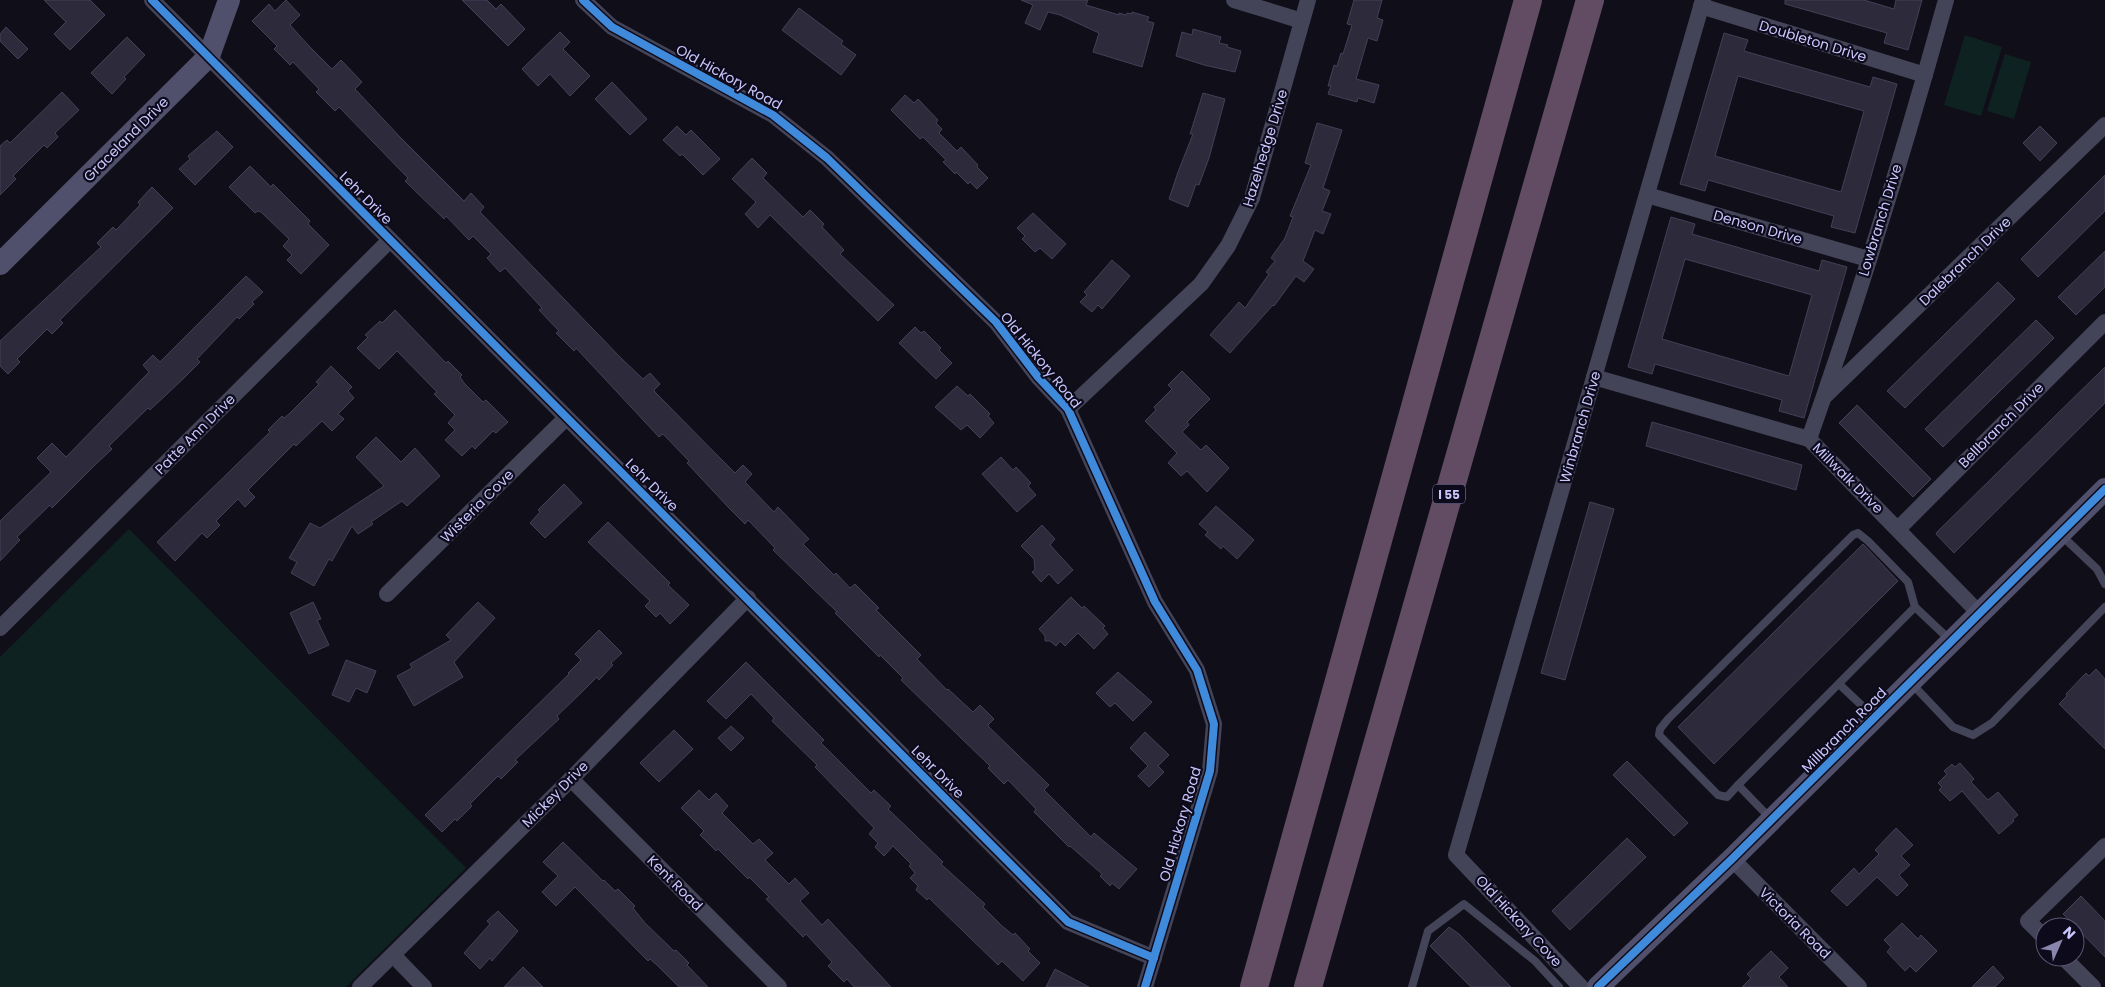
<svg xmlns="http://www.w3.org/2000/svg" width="2105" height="987" font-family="Poppins,sans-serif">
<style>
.green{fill:#0f2222}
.building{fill:#2d2b3b;stroke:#434057;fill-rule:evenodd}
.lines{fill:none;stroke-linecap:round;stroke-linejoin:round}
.lane{stroke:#444459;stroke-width:8}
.street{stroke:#444459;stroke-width:16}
.secondary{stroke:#50506c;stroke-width:22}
.highway{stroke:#624c64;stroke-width:28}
.cycleway-casing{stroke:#0d0b1b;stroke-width:11}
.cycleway{stroke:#408adc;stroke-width:8}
.labels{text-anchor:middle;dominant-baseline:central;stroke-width:4.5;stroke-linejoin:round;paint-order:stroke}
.shield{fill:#0d0b1b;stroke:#918fba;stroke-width:1}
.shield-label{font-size:12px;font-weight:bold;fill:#cac7fe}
.street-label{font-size:14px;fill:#cac7fe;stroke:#0d0b1b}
</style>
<rect width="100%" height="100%" fill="#100e18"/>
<g class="green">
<polygon points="1965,35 2002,47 1981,116 1944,105"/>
<polygon points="2005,54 2031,62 2014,119 1987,111"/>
<polygon points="129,529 466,868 346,987 0,987 0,657"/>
</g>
<g class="building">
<polygon points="44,0 90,0 105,15 70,50 54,34 66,22"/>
<polygon points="286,0 300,15 290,25 309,46 332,69 341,60 362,82 355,89 399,136 464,201 471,193 484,207 480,212 621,358 643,379 650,373 660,384 654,390 655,392 719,457 735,473 743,465 752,474 745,482 774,512 778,507 809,539 803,544 834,575 836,573 850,588 855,584 879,608 876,610 921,655 917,659 947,690 948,689 973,712 980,705 994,719 988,725 989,727 1049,785 1044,790 1091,837 1094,833 1137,869 1119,889 1112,883 1110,886 1100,876 1102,874 1070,846 1069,847 1034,812 1036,809 1008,780 1004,784 988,768 990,766 901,680 903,678 880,655 879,657 835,613 837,612 773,550 775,548 748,520 745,524 728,507 687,463 689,461 663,434 659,437 576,348 574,351 556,333 559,331 539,310 542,308 505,268 500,272 487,258 491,254 473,236 469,240 446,216 444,219 405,181 408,178 339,107 335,111 316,92 319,89 293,62 290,65 274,49 277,46 252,21 269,4 275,11"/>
<polygon points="462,0 487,0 496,9 501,4 525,29 508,46"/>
<polygon points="1021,0 1088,0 1086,5 1119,15 1119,13 1126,15 1127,13 1132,14 1132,12 1149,17 1147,21 1154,23 1142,67 1093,52 1099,33 1060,15 1048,12 1040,30 1025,23 1033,5"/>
<polygon points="1354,0 1382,0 1377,18 1383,20 1377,41 1368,38 1356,79 1379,85 1374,103 1358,98 1357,102 1328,94 1331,86 1328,86 1334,65 1337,66 1341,53 1343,54 1352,25 1347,24"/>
<polygon points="1785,0 1864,0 1894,9 1896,0 1922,0 1908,50 1884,43 1887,33 1785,4"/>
<polygon points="799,8 843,41 841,44 856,55 841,75 782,30"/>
<polygon points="6,27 28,49 18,59 0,41 0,34"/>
<polygon points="1193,29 1221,37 1219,43 1228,45 1227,47 1241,51 1235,72 1204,65 1176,56 1182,32 1192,35"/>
<polygon points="560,32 570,42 563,49 590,76 570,96 550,74 538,86 522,69"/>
<path d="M1724 33 1748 40 1744 51 1870 87 1873 77 1897 84 1855 233 1831 227 1834 216 1708 180 1705 191 1680 184ZM1738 76 1864 111 1841 192 1715 156Z"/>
<polygon points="127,37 145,55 124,77 126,79 112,94 91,73"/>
<polygon points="612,82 647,119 630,135 595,99"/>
<polygon points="62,92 79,110 55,133 58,137 47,148 44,145 13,176 16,179 0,195 0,146 7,140 10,143"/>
<polygon points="1203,93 1225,99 1209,158 1199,185 1196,184 1188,207 1169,199 1178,172 1193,134 1190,134"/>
<polygon points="905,95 914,103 918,99 938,120 936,123 942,129 939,133 957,151 961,147 978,165 977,167 988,178 977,189 970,182 968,184 956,172 955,174 943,162 946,160 923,137 920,139 891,110"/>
<polygon points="1317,123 1342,130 1323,188 1330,191 1322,211 1331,214 1323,234 1315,230 1303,261 1314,269 1304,282 1296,276 1274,306 1273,305 1230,353 1210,335 1239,302 1245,308 1269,274 1266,272 1275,261 1271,258 1285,238 1293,217 1290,216 1311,165 1305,163"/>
<polygon points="677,126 686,135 691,130 720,159 703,175 682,154 680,156 663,140"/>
<polygon points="2040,126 2057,143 2040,161 2023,143"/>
<polygon points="217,131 233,147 195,185 179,169 190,159 188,156"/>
<polygon points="752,158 767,173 763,178 803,217 810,210 824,224 822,227 844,250 840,254 894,305 878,321 772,217 770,215 758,228 745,214 756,202 732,179"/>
<polygon points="250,166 271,187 273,184 310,221 308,224 329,245 301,274 287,260 292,255 283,246 289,239 261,212 258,211 255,213 229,187"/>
<polygon points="2105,175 2105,211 2038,277 2021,259"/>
<polygon points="152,187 173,208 60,320 63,323 52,334 47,329 17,359 20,362 8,374 0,366 0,341 101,247 97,243 113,227 116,230 140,205 138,202"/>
<polygon points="1033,213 1066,244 1052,259 1040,248 1035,252 1022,239 1025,236 1017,228"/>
<path d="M1671 217 1695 224 1692 234 1819 271 1822 260 1847 267 1804 418 1779 411 1782 400 1655 364 1652 374 1628 367ZM1685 259 1812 295 1789 376 1662 339Z"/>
<polygon points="2105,251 2105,287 2076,315 2058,297"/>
<polygon points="1112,260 1130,276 1102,309 1098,305 1092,312 1080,302 1087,295 1084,292"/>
<polygon points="246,276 263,292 252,302 254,304 239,319 237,317 197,359 200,362 184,378 150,410 148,408 109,446 112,449 93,467 52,508 50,505 17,537 20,540 0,561 0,521 51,472 37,458 52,443 66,457 149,372 143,365 153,355 160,362"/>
<polygon points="1998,282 2015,299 1905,408 1887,391"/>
<polygon points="395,310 446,363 448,361 462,375 460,377 464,383 483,402 486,400 508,422 496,433 493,431 475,449 472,446 462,456 445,440 455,430 448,423 455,415 434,394 437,392 397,351 379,369 357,348 368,337 365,335 380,321 382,323"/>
<polygon points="2036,320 2054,338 1943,447 1925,429"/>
<polygon points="915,327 921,333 924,331 941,348 939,350 952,363 936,379 899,343"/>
<polygon points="331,366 352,387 348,391 354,398 338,414 344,419 332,431 322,421 296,446 294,444 248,490 255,497 245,507 238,499 216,521 220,525 207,538 202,533 175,561 157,542 270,432 268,430 282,416 284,418 289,414 319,384 316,382"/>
<polygon points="2105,367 2105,403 1954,553 1936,534 1937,532"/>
<polygon points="1182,371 1210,399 1187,422 1189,425 1182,432 1201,450 1206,445 1229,468 1207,492 1187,471 1181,476 1168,463 1177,453 1145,421 1156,410 1154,407 1172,389 1168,385"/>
<polygon points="957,386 968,396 970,394 990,414 988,416 994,423 980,438 967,425 961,430 935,407"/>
<polygon points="1857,405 1931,479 1913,497 1839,423"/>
<polygon points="1652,422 1802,465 1796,490 1646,446"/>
<polygon points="376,437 401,462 415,448 440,476 407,506 402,501 371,522 373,524 358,534 352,526 332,561 329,559 314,586 291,573 297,562 289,558 310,523 320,528 384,486 356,457"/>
<polygon points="1001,457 1013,470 1016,467 1031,483 1028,486 1036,495 1017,512 982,474"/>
<polygon points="564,484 582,503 545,538 530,523 540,512 538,510"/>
<polygon points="1590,502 1614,509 1565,680 1541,673"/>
<polygon points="1216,506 1254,540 1237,559 1223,546 1221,549 1205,535 1208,532 1199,524"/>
<polygon points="608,522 670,583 668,585 689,605 670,624 660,613 656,617 645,606 650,601 588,542"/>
<polygon points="1042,525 1055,539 1050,545 1073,570 1058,584 1049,574 1041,582 1032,572 1035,570 1034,559 1021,546"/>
<polygon points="1863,544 1898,581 1714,764 1678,727"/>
<polygon points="1071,597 1082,608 1084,606 1105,626 1103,628 1108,634 1094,649 1078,633 1065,646 1060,641 1056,646 1050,641 1045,641 1045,636 1039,629"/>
<polygon points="313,602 321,619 317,620 329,645 309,654 290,613"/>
<polygon points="478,602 495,618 454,662 463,677 414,706 397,676 412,668 410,664 451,640 446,635"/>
<polygon points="599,630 622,653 611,663 613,665 599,680 597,677 584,690 557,716 559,719 515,760 518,762 501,779 498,776 470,804 472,806 457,821 455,819 442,832 425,815 569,674 568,673 581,660 575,654"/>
<polygon points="346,660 376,671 367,693 356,688 349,702 332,695"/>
<polygon points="746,662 824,740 821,743 871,793 874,790 891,806 888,809 943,862 941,864 985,904 983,907 1001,925 1013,935 1015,933 1030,949 1028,951 1040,963 1023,981 1002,961 998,965 929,898 927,900 916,890 918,886 910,878 915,873 909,866 911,864 893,846 884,856 875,847 878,843 869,834 874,828 815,767 817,765 772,721 774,718 751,694 726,719 707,701"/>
<polygon points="2096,669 2105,679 2105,749 2059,704 2067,696 2066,694 2086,673 2089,676"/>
<polygon points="1118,672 1152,702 1133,721 1115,703 1110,707 1096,693"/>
<polygon points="731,726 744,738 731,751 718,738"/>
<polygon points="674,730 693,749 659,782 640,763"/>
<polygon points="1145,732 1169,755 1158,766 1164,772 1149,787 1138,776 1148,766 1130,748"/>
<polygon points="1627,761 1688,823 1674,836 1613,775"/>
<polygon points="1960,763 1974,779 1971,782 1988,800 1998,792 2018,815 2013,819 2014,821 1999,834 1962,791 1950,801 1939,790 1942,787 1938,783 1947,774 1944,771 1952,764 1955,767"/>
<polygon points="699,790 709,800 716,793 728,806 722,813 753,844 759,839 773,853 765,860 789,884 795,878 809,893 800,901 822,925 828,919 891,987 854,987 847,979 844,982 828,966 832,962 806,934 803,937 766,899 769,897 749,877 748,879 718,849 716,851 700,835 704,831 681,808"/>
<polygon points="1896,828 1913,845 1901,856 1910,865 1899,875 1908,885 1897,896 1877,877 1847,906 1831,891 1854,868 1859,874 1879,854 1875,850"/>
<polygon points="1627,838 1646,857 1570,930 1552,911"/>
<polygon points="563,842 603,881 604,880 615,891 618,889 635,906 633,908 645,923 674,951 676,950 689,963 687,965 708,987 679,987 658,966 650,959 648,961 575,887 556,906 542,892 558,876 543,862"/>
<polygon points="2081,896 2105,921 2105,957 2063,914"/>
<polygon points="498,911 518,931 492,961 490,958 480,969 464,953 490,924 487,921"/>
<polygon points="1902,923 1918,939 1921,935 1937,951 1916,972 1910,966 1905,971 1887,952 1891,947 1884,940"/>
<polygon points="1449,927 1459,934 1511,987 1471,987 1430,946"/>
<polygon points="1771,951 1788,968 1779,977 1788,987 1742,987 1751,978 1747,974"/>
<polygon points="1993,966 2004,978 1995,987 1972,987"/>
<polygon points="523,967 543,987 504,987"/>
<polygon points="1055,969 1089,987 1046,987"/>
</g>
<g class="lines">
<g class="lane">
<polyline points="2061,535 2097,569 2105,584"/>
<polyline points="1839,684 1874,717"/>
<polyline points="1912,684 1953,727 1973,735 1992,723 2105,607"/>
<polyline points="1738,785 1915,607"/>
<polyline points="1770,818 1738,785 1727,797 1718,795 1659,735 1660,729 1668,719 1853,535 1858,533 1868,541 1908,582 1915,607 1951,641"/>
<polyline points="1412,987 1428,931 1464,904 1535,961 1559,987"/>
</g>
<g class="street">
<polyline points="152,0 1068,922 1154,958"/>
<polyline points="583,0 612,27 773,115 827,158 996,322 1038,377 1068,409 1155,602 1197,670 1214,724 1210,771 1145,987"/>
<polyline points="1234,0 1302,21"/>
<polyline points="1701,6 1925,75"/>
<polyline points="1647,195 1868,259"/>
<polyline points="1594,377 1809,439 1979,613"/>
<polyline points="1826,395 2105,125"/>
<polyline points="1068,409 1201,284 1228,246 1252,198 1308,0"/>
<path d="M1809 439C1860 295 1905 148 1946 0"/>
<polyline points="1898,529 2105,322"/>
<polyline points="387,594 566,418"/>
<polyline points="0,628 390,240"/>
<polyline points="571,779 779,987"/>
<polyline points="1732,859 1859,987"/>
<polyline points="2045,938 2028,921 2105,846"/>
<polyline points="393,955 424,987"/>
<polyline points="2063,957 2093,987"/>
<polyline points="360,987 571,779 748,598"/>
<polyline points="1581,987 1456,855 1703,0"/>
</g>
<g class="secondary">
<polyline points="0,264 209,56 229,0"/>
<polyline points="1598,987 1732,859 2105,489"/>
</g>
<g class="highway">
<polyline points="1254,987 1528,0"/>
<polyline points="1308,987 1590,0"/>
</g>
<defs>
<g id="cycleway">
<polyline points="152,0 1068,922 1154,958"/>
<polyline points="583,0 612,27 773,115 827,158 996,322 1038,377 1068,409 1155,602 1197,670 1214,724 1210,771 1145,987"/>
<polyline points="1598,987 1732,859 2105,489"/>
</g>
</defs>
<use href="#cycleway" class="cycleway-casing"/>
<use href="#cycleway" class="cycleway"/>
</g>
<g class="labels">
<rect class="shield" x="1433" y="484.5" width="32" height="19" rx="4"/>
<g class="shield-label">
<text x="1449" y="494">I 55</text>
</g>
<g class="street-label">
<text transform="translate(1813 41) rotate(17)">Doubleton Drive</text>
<text transform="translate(729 77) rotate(29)">Old Hickory Road</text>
<text transform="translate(126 139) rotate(-45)">Graceland Drive</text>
<text transform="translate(1265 148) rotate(-73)">Hazelhedge Drive</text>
<text transform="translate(366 198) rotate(45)">Lehr Drive</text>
<text transform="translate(1880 220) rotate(-73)">Lowbranch Drive</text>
<text transform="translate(1758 227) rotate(16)">Denson Drive</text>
<text transform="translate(1965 261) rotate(-44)">Dalebranch Drive</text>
<text transform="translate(1041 360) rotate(51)">Old Hickory Road</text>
<text transform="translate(2001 425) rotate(-45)">Bellbranch Drive</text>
<text transform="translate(1580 427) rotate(-74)">Winbranch Drive</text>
<text transform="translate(195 434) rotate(-45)">Patte Ann Drive</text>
<text transform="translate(1848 478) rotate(45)">Millwalk Drive</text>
<text transform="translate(652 485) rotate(45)">Lehr Drive</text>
<text transform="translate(477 506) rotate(-45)">Wisteria Cove</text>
<text transform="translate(1844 730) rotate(-45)">Millbranch Road</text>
<text transform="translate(938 772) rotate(45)">Lehr Drive</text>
<text transform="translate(555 794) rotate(-45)">Mickey Drive</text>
<text transform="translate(1180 824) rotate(-74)">Old Hickory Road</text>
<text transform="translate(675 883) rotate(45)">Kent Road</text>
<text transform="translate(1519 921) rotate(47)">Old Hickory Cove</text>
<text transform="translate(1795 923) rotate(45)">Victoria Road</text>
</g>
</g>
<g transform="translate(2060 942) rotate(45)"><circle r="24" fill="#0d0b1b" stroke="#595676"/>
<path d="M0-4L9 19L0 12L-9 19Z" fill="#8986ae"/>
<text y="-8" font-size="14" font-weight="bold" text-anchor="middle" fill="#cac7fe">N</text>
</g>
</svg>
